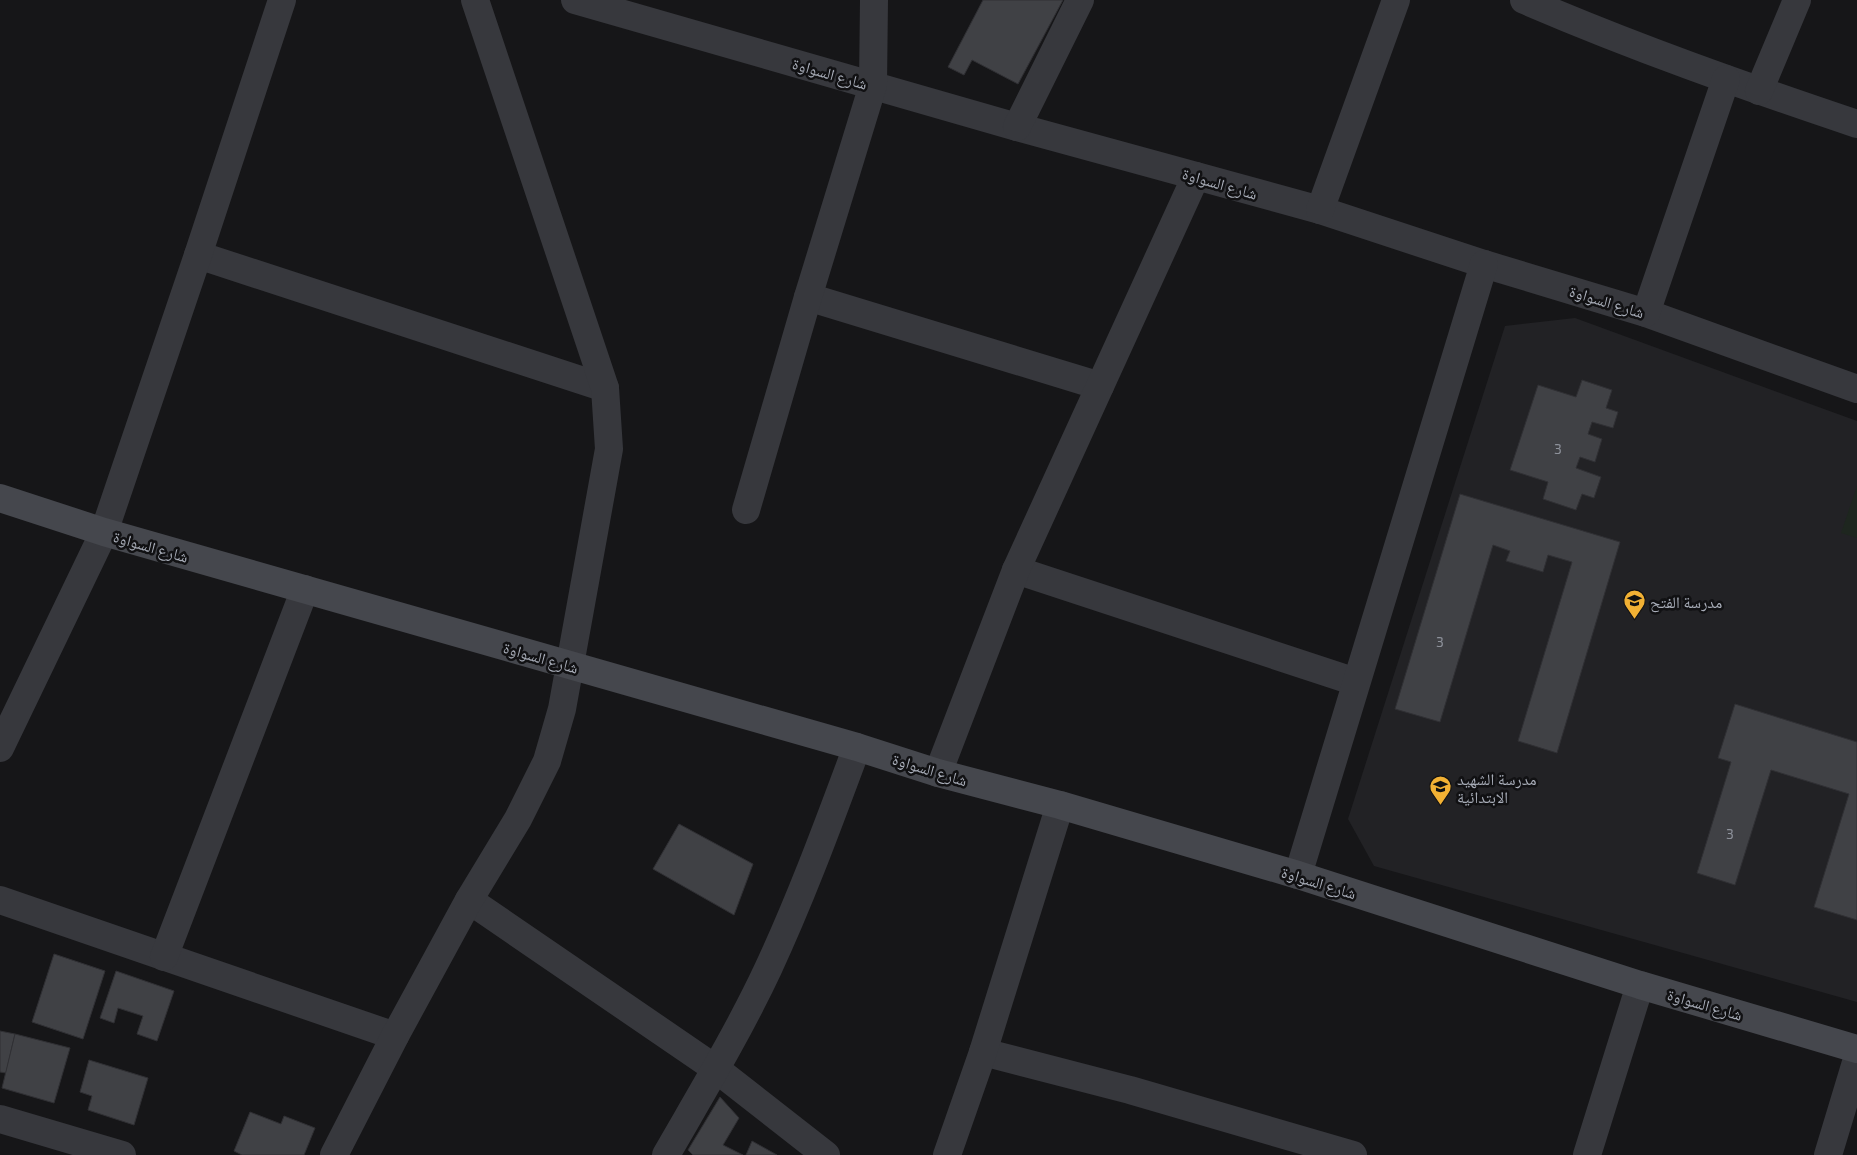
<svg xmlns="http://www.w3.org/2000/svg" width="1857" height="1155" font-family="'Exo 2','Noto Naskh Arabic',sans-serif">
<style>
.built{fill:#222225}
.green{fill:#1e261f}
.building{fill:#404145;stroke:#303034}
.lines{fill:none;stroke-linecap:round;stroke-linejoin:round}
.street{stroke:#37383d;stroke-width:28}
.secondary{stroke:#45474d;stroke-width:28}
.labels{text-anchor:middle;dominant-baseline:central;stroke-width:5;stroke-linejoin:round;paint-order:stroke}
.number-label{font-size:14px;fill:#8e929b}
.street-label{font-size:16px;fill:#a8adb8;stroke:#111113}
.poi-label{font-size:16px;fill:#a8adb8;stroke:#111113;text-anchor:start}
</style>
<rect width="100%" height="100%" fill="#161618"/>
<polygon class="built" points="1575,318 1857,421 1857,1002 1374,866 1348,819 1505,326"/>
<polygon class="green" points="1857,486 1857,538 1841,533"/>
<g class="building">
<polygon points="983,0 1063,0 1018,84 972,60 964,75 948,67"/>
<polygon points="1582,380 1612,390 1606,408 1618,412 1613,428 1592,422 1588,434 1602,439 1595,462 1580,457 1576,468 1601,477 1594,498 1582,494 1576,510 1543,499 1548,482 1510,470 1538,385 1576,397"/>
<polygon points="1460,494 1620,542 1557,753 1518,741 1572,562 1548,555 1543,572 1506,561 1510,551 1493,545 1440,722 1395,709"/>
<polygon points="1735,704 1857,742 1857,920 1814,907 1849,794 1771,770 1735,885 1697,873 1731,762 1718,758"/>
<polygon points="679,824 753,864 734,915 653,869"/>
<polygon points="54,954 105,971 83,1039 32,1022"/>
<polygon points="116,971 174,991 157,1041 137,1034 143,1016 118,1008 114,1023 100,1018"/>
<polygon points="0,1031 15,1034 6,1073 0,1072"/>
<polygon points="15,1034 70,1048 54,1103 2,1088"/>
<polygon points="89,1060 148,1078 134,1125 88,1110 92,1096 80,1092"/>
<polygon points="720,1097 739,1118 723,1145 743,1155 693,1155 688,1150"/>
<polygon points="250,1112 281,1124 284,1116 315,1128 304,1155 242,1155 234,1151"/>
<polygon points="752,1141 777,1155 746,1155"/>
</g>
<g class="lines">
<g class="street">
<polyline points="575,0 1017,127 1320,210 1484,264 1646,313 1857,389"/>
<path d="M1524 0C1633 47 1744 86 1857 124"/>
<polyline points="1759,91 1797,0"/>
<polyline points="1017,127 1080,0"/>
<polyline points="1320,210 1396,0"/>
<polyline points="198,255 605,388"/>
<polyline points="808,297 1100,386"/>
<polyline points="1646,313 1726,79"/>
<polyline points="746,510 808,297 873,85 874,0"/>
<polyline points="1016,570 1356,682"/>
<polyline points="0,748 104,532 198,255 282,0"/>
<polyline points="938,773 1016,570 1196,176"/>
<polyline points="1298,875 1484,264"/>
<polyline points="0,900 395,1036"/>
<polyline points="469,900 716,1069 826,1155"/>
<polyline points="164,957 305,589"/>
<polyline points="983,1052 1130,1090 1353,1155"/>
<polyline points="0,1119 122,1155"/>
<polyline points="334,1155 395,1036 469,900 518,819 547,761 562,709 609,449 605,388 475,0"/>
<path d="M666 1155C701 1094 738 1033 768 969 802 896 829 822 857 747"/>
<polyline points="947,1155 983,1052 1060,805"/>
<polyline points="1587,1155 1640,985"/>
<polyline points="1828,1155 1857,1059"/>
</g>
<polyline class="secondary" points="0,498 104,532 857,747 938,773 1060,805 1298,875 1640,985 1857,1049"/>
</g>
<defs>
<symbol id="school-pin" viewBox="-11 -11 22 30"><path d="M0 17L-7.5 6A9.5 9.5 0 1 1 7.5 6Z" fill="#f2b134" stroke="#111113"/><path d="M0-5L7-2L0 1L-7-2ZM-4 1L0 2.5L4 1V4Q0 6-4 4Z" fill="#111"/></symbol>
</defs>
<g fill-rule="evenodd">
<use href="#school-pin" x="1622" y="588" width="25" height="34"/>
<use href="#school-pin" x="1428" y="774" width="25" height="34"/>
</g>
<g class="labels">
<g class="number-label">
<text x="1558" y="448">3</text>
<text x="1440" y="641">3</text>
<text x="1730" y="833">3</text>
</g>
<g class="street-label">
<text transform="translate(830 73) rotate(16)">شارع السواوة</text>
<text transform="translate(1220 183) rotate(16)">شارع السواوة</text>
<text transform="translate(1607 301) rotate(17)">شارع السواوة</text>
<text transform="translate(151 546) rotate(16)">شارع السواوة</text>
<text transform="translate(541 657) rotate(16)">شارع السواوة</text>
<text transform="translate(930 769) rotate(17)">شارع السواوة</text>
<text transform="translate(1319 882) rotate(17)">شارع السواوة</text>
<text transform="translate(1705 1004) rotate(16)">شارع السواوة</text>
</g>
<g class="poi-label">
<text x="1650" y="601">مدرسة الفتح</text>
<text x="1457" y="778">مدرسة الشهيد<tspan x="1457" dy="18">الابتدائية</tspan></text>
</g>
</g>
</svg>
